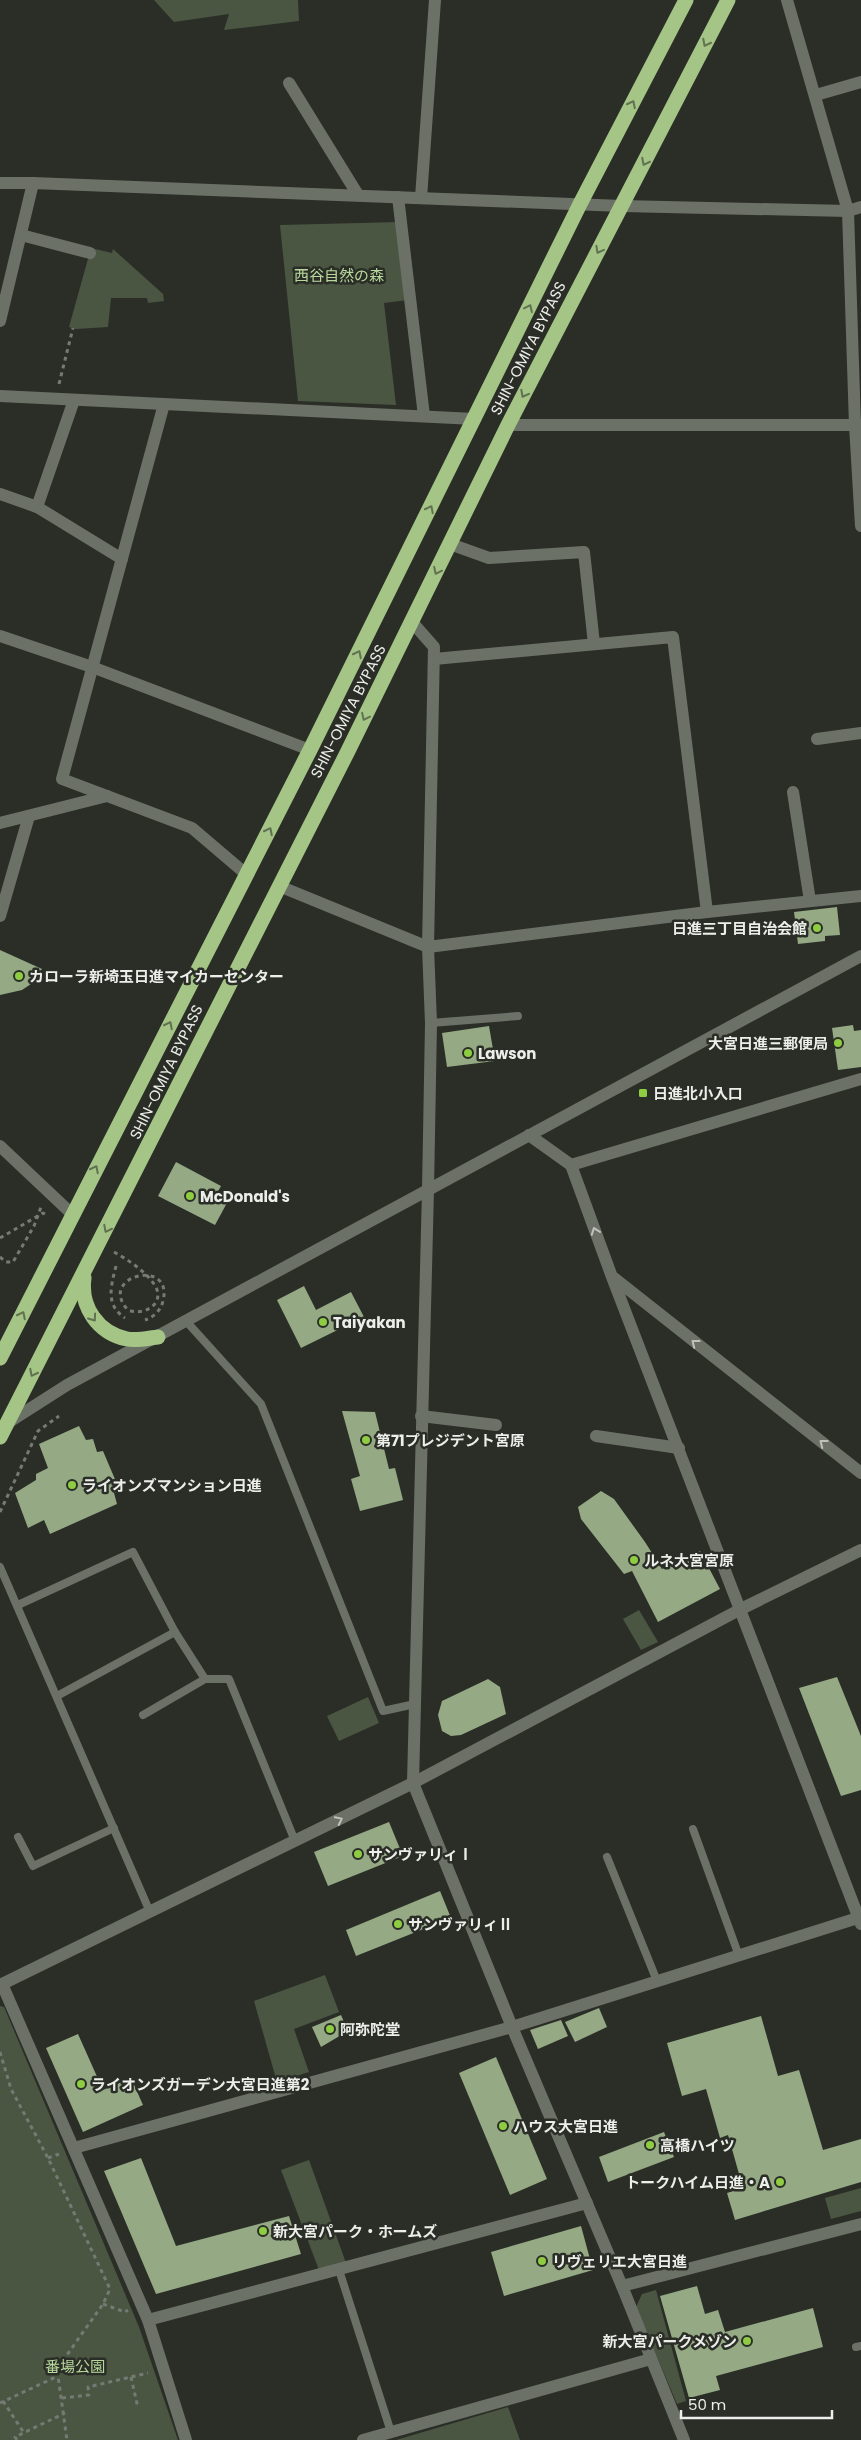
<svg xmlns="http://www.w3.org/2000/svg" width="861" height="2440" font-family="Poppins,'Noto Sans JP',sans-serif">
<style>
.green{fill:#4b5642}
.building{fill:#95a984}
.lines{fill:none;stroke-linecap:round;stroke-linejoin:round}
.path{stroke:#767a74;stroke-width:3;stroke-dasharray:4 4;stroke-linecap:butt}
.lane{stroke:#6c7168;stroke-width:8}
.street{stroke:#6c7168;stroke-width:12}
.secondary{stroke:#6c7168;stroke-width:12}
.highway{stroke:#a4c586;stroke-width:15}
.oneway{stroke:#617252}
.oneway2{stroke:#bfc2bc}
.poi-dot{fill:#8ecd42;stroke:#2a2e27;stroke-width:2}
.labels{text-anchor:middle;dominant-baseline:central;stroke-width:5;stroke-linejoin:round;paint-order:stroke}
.park-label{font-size:15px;fill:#b9d89d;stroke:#2a2e27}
.street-label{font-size:15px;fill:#ebeee9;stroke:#2a2e27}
.poi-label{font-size:15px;font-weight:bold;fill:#ebeee9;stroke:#2a2e27;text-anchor:start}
</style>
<rect width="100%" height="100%" fill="#2a2e27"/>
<g class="green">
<polygon points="154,0 298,0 299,21 224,30 229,14 174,22"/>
<polygon points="400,222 408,300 384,303 396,405 298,401 280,225"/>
<polygon points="91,248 112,253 113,249 163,294 164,301 148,303 147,298 111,298 108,327 76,329 69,327"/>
<polygon points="639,1610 658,1642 641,1650 623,1619"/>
<polygon points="368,1697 379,1723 339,1741 327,1716"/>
<polygon points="325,1975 339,2012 294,2029 309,2072 277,2082 254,2001"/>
<polygon points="0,2006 4,2007 139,2327 178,2440 0,2440"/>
<polygon points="309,2160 346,2263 319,2270 281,2170"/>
<polygon points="861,2188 861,2211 831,2219 825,2198"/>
<polygon points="656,2290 686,2401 677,2404 636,2307 642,2294"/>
<polygon points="508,2407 520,2440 396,2440"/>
</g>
<g class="building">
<polygon points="837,907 840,935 825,936 825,941 798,944 794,912"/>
<polygon points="0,950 42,969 34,982 22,990 0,995"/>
<polygon points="853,1025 854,1031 861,1030 861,1067 838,1070 832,1028"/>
<polygon points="489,1026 495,1061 447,1067 442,1033"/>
<polygon points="176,1162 221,1186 216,1195 228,1201 215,1225 158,1196"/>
<polygon points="304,1286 316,1310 351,1292 364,1317 301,1348 277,1300"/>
<polygon points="342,1411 375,1412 389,1469 395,1468 403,1500 360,1511 351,1479 360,1476"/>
<polygon points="79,1426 86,1440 93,1439 97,1452 103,1451 120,1491 114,1493 117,1504 50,1534 44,1520 28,1528 15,1493 36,1480 36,1474 48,1468 39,1444"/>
<polygon points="601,1491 614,1499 645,1542 662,1569 700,1551 720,1589 658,1622 632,1571 624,1574 581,1519 578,1507"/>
<polygon points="837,1677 861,1736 861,1790 841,1796 799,1688"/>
<polygon points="488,1679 500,1687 506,1714 461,1735 451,1736 442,1731 438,1715 442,1701"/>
<polygon points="389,1822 403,1856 328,1886 314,1852"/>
<polygon points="440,1891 451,1918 356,1956 346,1930"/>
<polygon points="599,2008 607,2027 575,2042 565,2022"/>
<polygon points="341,2015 348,2031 321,2047 312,2027"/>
<polygon points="761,2016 778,2076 799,2070 823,2150 861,2139 861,2182 735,2220 727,2193 743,2188 728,2135 720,2138 706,2089 682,2096 667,2043"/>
<polygon points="561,2020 568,2036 538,2049 530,2030"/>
<polygon points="78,2034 103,2090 131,2078 143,2105 83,2132 46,2048"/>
<polygon points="496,2057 547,2179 510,2195 459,2073"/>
<polygon points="664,2132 674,2157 608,2182 599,2157"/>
<polygon points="141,2158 176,2246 289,2216 301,2254 156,2294 104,2171"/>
<polygon points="581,2226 593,2270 504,2296 491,2252"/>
<polygon points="697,2286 705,2314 718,2310 725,2332 813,2308 823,2347 716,2376 720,2390 689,2398 660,2296"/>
</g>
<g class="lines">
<g class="path">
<polyline points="59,384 73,328"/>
<polyline points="0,1238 43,1213 47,1215"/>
<path d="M114 1252C128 1260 144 1270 154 1284 167 1302 145 1317 128 1310 96 1276 174 1257 163 1301 161 1310 154 1317 145 1320"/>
<polyline points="0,1257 6,1262 13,1262 34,1226 41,1207"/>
<path d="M116 1266C111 1286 105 1305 125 1318"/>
<polyline points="0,1512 38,1431 59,1416"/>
<polyline points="0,2052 11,2089 48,2158 110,2289 103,2304 57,2369 67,2440"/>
<polyline points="48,2158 59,2154"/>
<polyline points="103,2304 125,2312 128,2310"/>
<polyline points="131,2377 138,2408"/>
<polyline points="62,2398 89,2395 88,2387 148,2373"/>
<polyline points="3,2401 24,2433"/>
<polyline points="0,2403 58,2376"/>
<polyline points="17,2440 15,2437 65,2413"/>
</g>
<g class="lane">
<polyline points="431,1023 518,1016"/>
<polyline points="186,1321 261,1404 383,1711 415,1704"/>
<polyline points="0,1567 150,1912"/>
<polyline points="18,1605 133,1552 175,1632 205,1679 229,1679 295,1841"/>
<polyline points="57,1696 175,1632"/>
<polyline points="143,1715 205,1679"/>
<polyline points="693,1829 739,1956"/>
<polyline points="18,1837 33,1866 114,1828"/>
<polyline points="607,1857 657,1981"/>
<polyline points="339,2270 391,2432"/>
<polyline points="856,2347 861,2346"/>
</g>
<g class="street">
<polyline points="289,83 358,195"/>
<polyline points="816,95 861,82"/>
<polyline points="0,183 33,183 0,321"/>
<polyline points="33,183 622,206 848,211 861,207"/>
<polyline points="398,197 424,416"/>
<polyline points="421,198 435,0"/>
<polyline points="21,235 90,253"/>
<polyline points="0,396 475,419"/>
<polyline points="164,404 62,779 192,828 246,874"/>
<polyline points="508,425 861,425"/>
<polyline points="0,494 37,507 122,559"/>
<polyline points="37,507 74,400"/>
<polyline points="450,544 489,558 584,552 594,644"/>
<polyline points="412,622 434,647 428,947 431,1023 428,1190 413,1783 512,2027 622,2286 684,2440"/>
<polyline points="0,636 92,667 310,750"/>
<polyline points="434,659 673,637 707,912"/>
<polyline points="817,739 861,733"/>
<polyline points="793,792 810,901"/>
<polyline points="0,823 107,796"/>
<polyline points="279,886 428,947 707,912 861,896"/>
<polyline points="0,916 29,816"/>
<polyline points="529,1135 571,1165 861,1079"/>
<polyline points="0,1146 72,1214"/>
<polyline points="571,1165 612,1277 861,1924"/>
<polyline points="614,1278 861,1473"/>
<polyline points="421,1416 496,1425"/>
<polyline points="596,1436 679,1448"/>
<polyline points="2,1984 148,2320 186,2440"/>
<polyline points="0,1985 413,1783 741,1609 861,1550"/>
<polyline points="74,2148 512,2027 861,1917"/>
<polyline points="622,2286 861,2224"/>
<polyline points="148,2320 587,2203"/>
<polyline points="363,2440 651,2359"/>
</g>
<g class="secondary">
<polyline points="787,0 848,211 855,425 861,526"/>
<polyline points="6,1424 67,1385 861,956"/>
</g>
<g class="highway">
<path d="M84 1278C80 1307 98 1333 127 1339 137 1341 149 1338 158 1337"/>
<polyline points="0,1358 310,750 580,204 686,0"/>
<polyline points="0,1437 347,753 508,425 728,0"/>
</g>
</g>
<defs><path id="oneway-chevron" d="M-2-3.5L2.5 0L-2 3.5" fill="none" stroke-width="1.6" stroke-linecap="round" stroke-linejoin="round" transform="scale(1.25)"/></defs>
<g class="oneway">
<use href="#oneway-chevron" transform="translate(706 43) rotate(117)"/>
<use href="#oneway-chevron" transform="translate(632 104) rotate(-63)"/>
<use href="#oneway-chevron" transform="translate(645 162) rotate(117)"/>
<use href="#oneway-chevron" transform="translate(599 250) rotate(118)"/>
<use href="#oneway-chevron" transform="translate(529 308) rotate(-64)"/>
<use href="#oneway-chevron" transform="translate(524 394) rotate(118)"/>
<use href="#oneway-chevron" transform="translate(430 509) rotate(-63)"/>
<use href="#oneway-chevron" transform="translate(437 571) rotate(116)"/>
<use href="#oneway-chevron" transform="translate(358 654) rotate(-63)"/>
<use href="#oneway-chevron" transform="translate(365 717) rotate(116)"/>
<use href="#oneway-chevron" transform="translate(269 831) rotate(-63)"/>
<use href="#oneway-chevron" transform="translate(169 1025) rotate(-63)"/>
<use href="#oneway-chevron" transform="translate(95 1169) rotate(-63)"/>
<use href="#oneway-chevron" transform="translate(107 1229) rotate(117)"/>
<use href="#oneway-chevron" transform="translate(22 1315) rotate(-63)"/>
<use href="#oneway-chevron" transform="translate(93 1318) rotate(54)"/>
<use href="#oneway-chevron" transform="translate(33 1373) rotate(117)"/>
</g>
<g class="oneway2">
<use href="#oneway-chevron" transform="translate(595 1231) rotate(-110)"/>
<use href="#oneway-chevron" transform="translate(695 1343) rotate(-142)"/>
<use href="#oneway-chevron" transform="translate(823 1443) rotate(-142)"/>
<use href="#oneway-chevron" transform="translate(339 1820) rotate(-26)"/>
</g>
<g class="poi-dot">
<circle cx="817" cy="928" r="5"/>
<circle cx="19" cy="976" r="5"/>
<circle cx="838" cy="1043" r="5"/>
<circle cx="468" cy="1053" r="5"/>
<rect x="638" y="1088" width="10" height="10" rx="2.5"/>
<circle cx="190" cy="1196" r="5"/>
<circle cx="323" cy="1322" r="5"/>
<circle cx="366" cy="1440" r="5"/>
<circle cx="72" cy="1485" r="5"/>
<circle cx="634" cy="1560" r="5"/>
<circle cx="358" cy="1854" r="5"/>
<circle cx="398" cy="1924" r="5"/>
<circle cx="330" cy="2029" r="5"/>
<circle cx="81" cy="2084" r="5"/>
<circle cx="503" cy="2126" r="5"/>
<circle cx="650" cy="2145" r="5"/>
<circle cx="780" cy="2182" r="5"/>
<circle cx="263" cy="2231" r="5"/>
<circle cx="542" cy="2261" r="5"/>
<circle cx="747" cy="2341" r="5"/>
</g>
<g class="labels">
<g class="park-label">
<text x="339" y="275">西谷自然の森</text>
<text x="75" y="2366">番場公園</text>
</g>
<g class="street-label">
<text transform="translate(528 348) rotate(-63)">SHIN-OMIYA BYPASS</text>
<text transform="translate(348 711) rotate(-63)">SHIN-OMIYA BYPASS</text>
<text transform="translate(166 1072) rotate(-64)">SHIN-OMIYA BYPASS</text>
</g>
<g class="poi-label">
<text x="807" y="928" text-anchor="end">日進三丁目自治会館</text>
<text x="29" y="976">カローラ新埼玉日進マイカーセンター</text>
<text x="828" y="1043" text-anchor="end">大宮日進三郵便局</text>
<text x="478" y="1053">Lawson</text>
<text x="653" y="1093">日進北小入口</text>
<text x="200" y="1196">McDonald's</text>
<text x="333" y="1322">Taiyakan</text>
<text x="376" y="1440">第71プレジデント宮原</text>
<text x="82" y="1485">ライオンズマンション日進</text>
<text x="644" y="1560">ルネ大宮宮原</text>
<text x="368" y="1854">サンヴァリィⅠ</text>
<text x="408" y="1924">サンヴァリィⅡ</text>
<text x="340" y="2029">阿弥陀堂</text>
<text x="91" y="2084">ライオンズガーデン大宮日進第2</text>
<text x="513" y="2126">ハウス大宮日進</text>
<text x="660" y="2145">高橋ハイツ</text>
<text x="770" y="2182" text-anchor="end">トークハイム日進・A</text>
<text x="273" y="2231">新大宮パーク・ホームズ</text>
<text x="552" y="2261">リヴェリエ大宮日進</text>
<text x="737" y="2341" text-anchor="end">新大宮パークメゾン</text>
</g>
</g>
<path d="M681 2410v8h151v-8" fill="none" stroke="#ebeee9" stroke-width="2.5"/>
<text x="688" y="2410" font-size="15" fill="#ebeee9" stroke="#2a2e27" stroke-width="4" paint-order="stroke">50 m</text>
</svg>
